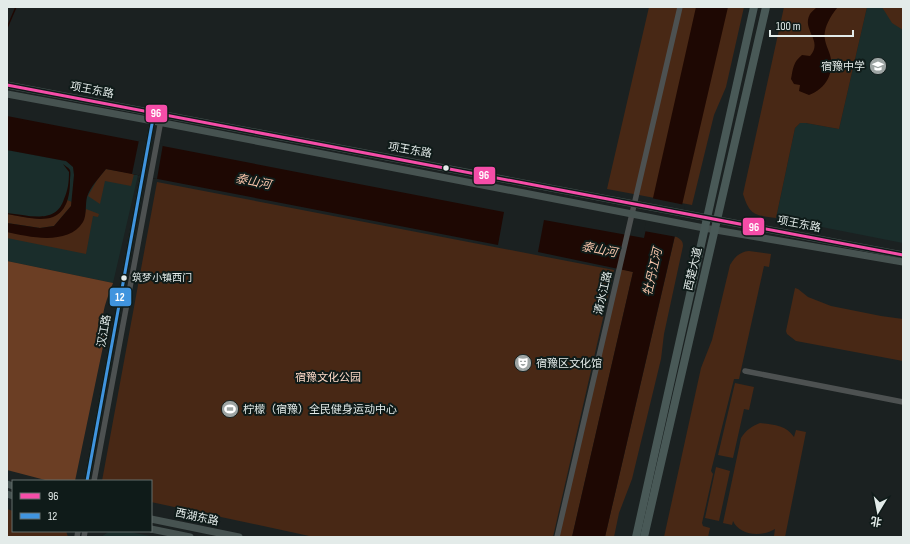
<svg xmlns="http://www.w3.org/2000/svg" width="910" height="544" font-family="'Sofia Sans Condensed','Noto Sans SC',sans-serif">
<style>
.built{fill:#1a2d2b}
.green{fill:#482815}
.forest{fill:#6b3e24}
.water{fill:#1e0803}
.pier{fill:#1b2121}
.lines{fill:none;stroke-linecap:round;stroke-linejoin:round}
.stream{stroke:#1e0803;stroke-width:1.5}
.minor{stroke:#4d5151;stroke-width:5.5}
.major{stroke:#475351;stroke-width:7}
.highway{stroke:#495957;stroke-width:8}
.bus-1-casing{stroke:#0f1b19;stroke-width:6}
.bus-2-casing{stroke:#0f1b19;stroke-width:6}
.bus-1{stroke:#f54da8;stroke-width:3}
.bus-2{stroke:#4094de;stroke-width:3}
.bus-dot{fill:#e3ebe9;stroke:#0f1b19;stroke-width:1.5}
.labels{text-anchor:middle;dominant-baseline:central;stroke-width:4;stroke-linejoin:round;paint-order:stroke}
.bus-label{font-size:10px;fill:#e3ebe9;stroke:#0f1b19;text-anchor:start}
.poi-label{font-size:11px;fill:#e3ebe9;stroke:#0f1b19;text-anchor:start}
.street-label{font-size:11px;fill:#e3ebe9;stroke:#0f1b19}
.park-label{font-size:11px;fill:#fddac8;stroke:#0f1b19}
.water-label{font-size:12px;font-style:italic;fill:#fac6ac;stroke:#0f1b19}
.line-badge{stroke:#0f1b19;stroke-width:1.5}
.badge-label{font-size:11px;text-anchor:middle;font-weight:bold;fill:#fff}
</style>
<rect width="100%" height="100%" fill="#1b2121"/>
<g class="built">
<polygon points="867,7 903,7 903,243 776,218 795,128 800,123 806,123 839,129"/>
<polygon points="7,150 138,175 113,283 7,261"/>
<polygon points="110,531 125,531 155,537 101,537"/>
</g>
<g class="green">
<polygon points="649,7 744,7 726,87 714,115 692,205 607,189"/>
<path d="M784 7H867L839 129 806 123H800L795 128 776 218C755 215 750 216 743 194Z"/>
<polygon points="882,7 903,7 903,30 892,23"/>
<polygon points="106,169 134,174 131,186 105,181 100,204 88,196 97,180"/>
<polygon points="157,182 614,270 553,537 314,537 151,502 151,481 102,481"/>
<path d="M67 200 72 202 71 206 54 226 40 228 7 223V214C28 217 59 227 67 200Z"/>
<polygon points="86,209 99,214 98,217 93,216 86,254 7,238 7,232 34,236 83,221"/>
<path d="M675 236C680 239 683 240 683 246L664 334 661 359 632 479 619 513 614 537H605Z"/>
<path d="M749 251 771 254 769 267 764 266 739 379H734L711 471 713 474 702 523 703 526 710 528 708 537H664L701 368 712 340 730 265C735 257 739 252 749 251Z"/>
<polygon points="621,269 633,272 572,537 559,537"/>
<polygon points="795,288 798,289 808,297 831,306 881,316 903,319 903,361 796,341 787,334 786,331"/>
<polygon points="735,383 754,387 749,410 744,409 733,458 718,455"/>
<path d="M760 423C774 425 786 425 794 437L796 430 806 432 785 537 774 536 775 529C762 537 740 536 733 521L732 525 723 523 741 438C746 430 752 426 760 423Z"/>
<polygon points="716,467 730,471 719,521 705,518"/>
<polygon points="7,509 13,511 13,531 66,531 68,537 7,537"/>
</g>
<path class="forest" d="M7 261 113 283C106 302 99 316 105 337L75 481H49L7 470Z"/>
<g class="water">
<polygon points="696,7 728,7 605,537 572,537 633,272 538,252 544,220 644,238"/>
<path d="M817 7H838C833 12 826 24 825 31 823 40 828 48 830 55 835 72 826 89 809 95L799 91 800 85 794 84 791 79C793 69 793 62 802 55L810 56C824 41 801 30 810 14 812 11 815 9 817 7Z"/>
<path d="M7 116 504 212 498 245 106 169C100 177 90 187 87 197 85 205 87 215 83 222 68 246 29 237 7 232V223L40 228 54 226 71 206 74 175 73 167 66 161 7 150Z"/>
<path d="M63 164C65 166 68 167 70 170 71 173 70 177 70 180 70 193 68 211 53 217 39 222 21 216 7 214V213C28 215 56 225 64 199 68 190 69 182 69 172Z"/>
</g>
<g class="pier">
<polygon points="139,140 163,144 157,179 132,174"/>
<polygon points="651,198 685,205 677,237 644,231"/>
</g>
<g class="lines">
<polyline class="stream" points="7,28 16,7"/>
<g class="minor">
<polyline points="745,371 903,402"/>
<polyline points="87,481 154,113"/>
<polyline points="94,481 161,120"/>
<polyline points="77,537 78,531"/>
<polyline points="84,537 85,531"/>
<polyline points="557,537 680,7"/>
</g>
<g class="major">
<polyline points="7,85 903,255"/>
<polyline points="7,94 153,121 704,228 903,262"/>
<polyline points="7,484 13,486"/>
<polyline points="7,494 13,496"/>
<polyline points="151,519 239,537"/>
<polyline points="151,529 190,537"/>
</g>
<g class="highway">
<polyline points="636,537 754,7"/>
<polyline points="644,537 766,7"/>
</g>
<defs>
<polyline id="bus-1" points="7,85 903,255"/>
<polyline id="bus-2" points="87,481 154,113"/>
</defs>
<use href="#bus-1" class="bus-1-casing"/>
<use href="#bus-2" class="bus-2-casing"/>
<use href="#bus-1" class="bus-1"/>
<use href="#bus-2" class="bus-2"/>
</g>
<defs>
<symbol id="school-disc" viewBox="-11 -11 22 22"><circle r="9.5" fill="#9da4a3" stroke="#0f1b19"/><path d="M0-5L7-2L0 1L-7-2ZM-4 1L0 2.5L4 1V4Q0 6-4 4Z" fill="#fff"/></symbol>
<symbol id="theatre-disc" viewBox="-11 -11 22 22"><circle r="9.5" fill="#9da4a3" stroke="#0f1b19"/><path d="M-5-5.5Q0-4 5-5.5V0Q5 5 0 6Q-5 5-5 0ZM-3.3-2.5H-1v1.5H-3.3ZM1-2.5H3.3v1.5H1ZM-2.8 1Q0 5.5 2.8 1Z" fill="#fff"/></symbol>
<symbol id="stadium-disc" viewBox="-11 -11 22 22"><circle r="9.5" fill="#9da4a3" stroke="#0f1b19"/><path d="M0-5a6.5 5 0 1 0 0 10a6.5 5 0 1 0 0-10ZM-3.5-1.8h7v3.6h-7Z" fill="#fff"/></symbol>
</defs>
<g fill-rule="evenodd">
<use href="#school-disc" x="868" y="56" width="20" height="20"/>
<use href="#theatre-disc" x="513" y="353" width="20" height="20"/>
<use href="#stadium-disc" x="220" y="399" width="20" height="20"/>
</g>
<g class="bus-dot">
<circle cx="446" cy="168" r="3.5"/>
<circle cx="124" cy="278" r="3.5"/>
</g>
<g class="labels">
<g class="bus-label">
<text x="132" y="278">筑梦小镇西门</text>
</g>
<g class="poi-label">
<text x="865" y="66" text-anchor="end">宿豫中学</text>
<text x="536" y="363">宿豫区文化馆</text>
<text x="243" y="409">柠檬（宿豫）全民健身运动中心</text>
</g>
<g class="street-label">
<text transform="translate(92 90) rotate(11)">项王东路</text>
<text transform="translate(410 150) rotate(10)">项王东路</text>
<text transform="translate(799 224) rotate(11)">项王东路</text>
<text transform="translate(693 269) rotate(-77)">西楚大道</text>
<text transform="translate(603 293) rotate(-77)">清水江路</text>
<text transform="translate(104 331) rotate(-80)">汉江路</text>
<text transform="translate(197 517) rotate(12)">西湖东路</text>
</g>
<g class="park-label">
<text x="328" y="377">宿豫文化公园</text>
</g>
<g class="water-label">
<text transform="translate(253 182) rotate(11)">泰山河</text>
<text transform="translate(599 250) rotate(11)">泰山河</text>
<text transform="translate(653 272) rotate(-77)">牡丹江河</text>
</g>
</g>
<g class="line-badge">
<rect x="145" y="104" width="23" height="19" rx="4" fill="#f54da8"/>
<rect x="473" y="166" width="23" height="19" rx="4" fill="#f54da8"/>
<rect x="742" y="217" width="23" height="19" rx="4" fill="#f54da8"/>
<rect x="109" y="287" width="23" height="20" rx="4" fill="#4094de"/>
</g>
<g class="badge-label">
<text x="156" y="117">96</text>
<text x="484" y="179">96</text>
<text x="754" y="231">96</text>
<text x="120" y="301">12</text>
</g>
<rect width="910" height="544" fill="none" stroke="#e3ebe9" stroke-width="16"/>
<rect x="12" y="480" width="140" height="52" fill="#0f1b19" stroke="#646e6c"/>
<rect x="20" y="493" width="20" height="6" fill="#f54da8" stroke="#646e6c"/>
<text x="48" y="500" font-size="12" fill="#e3ebe9">96</text>
<rect x="20" y="513" width="20" height="6" fill="#4094de" stroke="#646e6c"/>
<text x="48" y="520" font-size="12" fill="#e3ebe9">12</text>
<g transform="translate(878 512) rotate(190)" stroke="#0f1b19" stroke-width="3" paint-order="stroke">
<path d="M0-3L7 15L0 10L-7 15Z" fill="#e3ebe9"/>
<text y="-6" font-size="11" font-weight="bold" text-anchor="middle" fill="#e3ebe9">北</text>
</g>
<path d="M770 30v6h83v-6" fill="none" stroke="#e3ebe9" stroke-width="2"/>
<text x="776" y="30" font-size="12" fill="#e3ebe9" stroke="#0f1b19" stroke-width="3" paint-order="stroke">100 m</text>
</svg>
